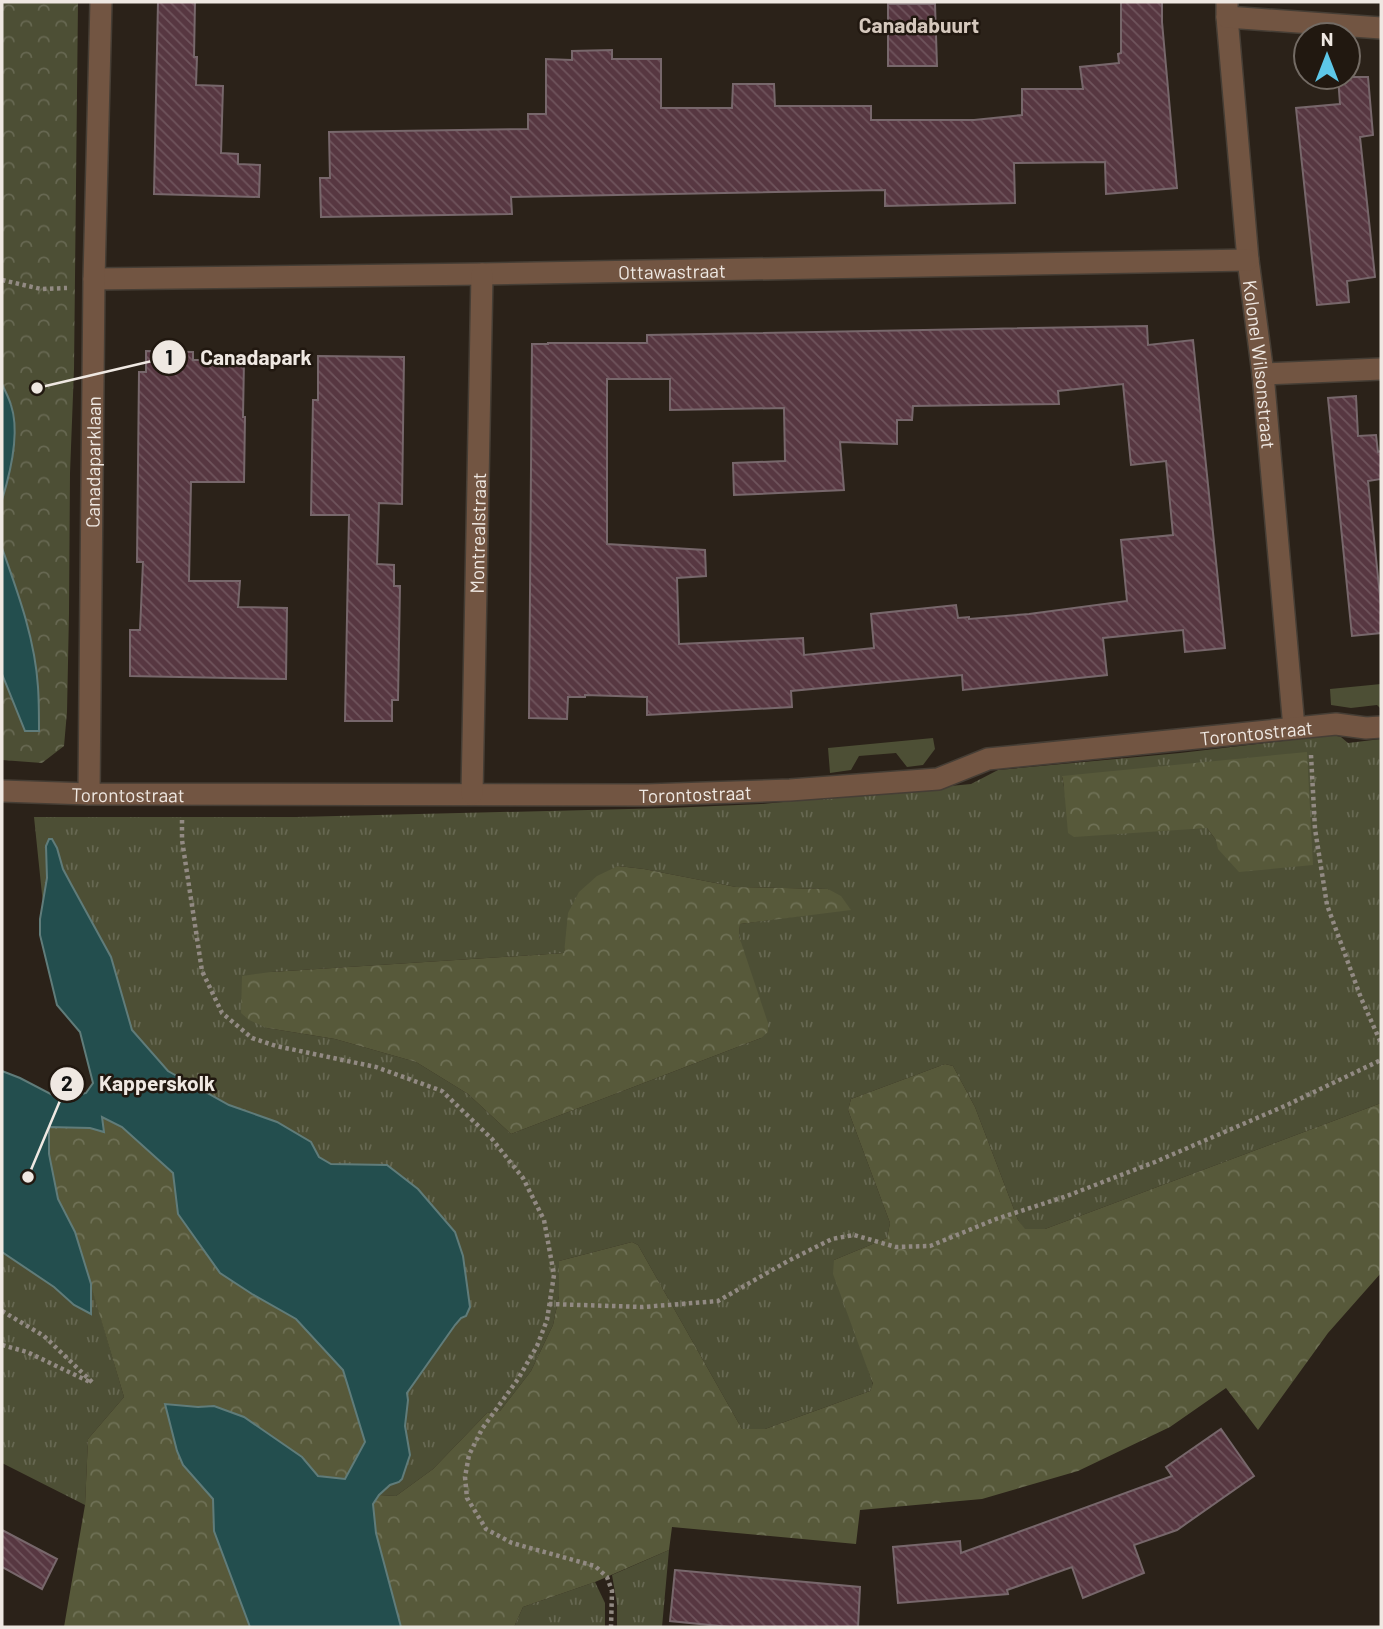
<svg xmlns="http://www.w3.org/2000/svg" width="1383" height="1629" font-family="Barlow,sans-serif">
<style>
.grass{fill:url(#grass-tufts);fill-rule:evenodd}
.forest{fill:url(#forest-crowns)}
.park{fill:url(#park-crowns)}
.garden{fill:#4d4f35}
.water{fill:#234e4e;stroke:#607c7a;stroke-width:2}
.building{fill:url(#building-back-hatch);stroke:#77676b;stroke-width:2;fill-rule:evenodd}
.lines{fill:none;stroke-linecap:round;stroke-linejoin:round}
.street-casing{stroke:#463e35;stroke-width:24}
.path{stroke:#928a83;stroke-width:4.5;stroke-dasharray:3.5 3.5;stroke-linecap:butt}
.street{stroke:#725542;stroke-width:21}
.labels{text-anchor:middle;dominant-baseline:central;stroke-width:5;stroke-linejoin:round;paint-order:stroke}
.street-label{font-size:19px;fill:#efe8e2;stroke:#211810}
.neighbourhood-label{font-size:21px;font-weight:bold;fill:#d5c8bd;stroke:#211810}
.leader{fill:none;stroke:#efe8e2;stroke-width:2.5}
.callout-dot{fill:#efe8e2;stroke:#211810;stroke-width:2.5}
.mark-label{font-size:21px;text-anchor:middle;font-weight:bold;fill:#111}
.callout-label{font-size:21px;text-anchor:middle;font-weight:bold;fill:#efe8e2;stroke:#211810;stroke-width:5;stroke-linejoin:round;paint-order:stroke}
</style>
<defs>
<pattern id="grass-tufts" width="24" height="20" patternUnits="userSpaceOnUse" patternTransform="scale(1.75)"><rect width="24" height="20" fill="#4d4f35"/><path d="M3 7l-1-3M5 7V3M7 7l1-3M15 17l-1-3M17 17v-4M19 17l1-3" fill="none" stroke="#676852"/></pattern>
<pattern id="forest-crowns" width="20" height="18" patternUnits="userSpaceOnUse" patternTransform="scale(1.75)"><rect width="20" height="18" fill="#57593a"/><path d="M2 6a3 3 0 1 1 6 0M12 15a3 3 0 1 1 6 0" fill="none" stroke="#6f7156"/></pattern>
<pattern id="park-crowns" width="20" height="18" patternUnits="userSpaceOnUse" patternTransform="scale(1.75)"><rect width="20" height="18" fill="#4d4f35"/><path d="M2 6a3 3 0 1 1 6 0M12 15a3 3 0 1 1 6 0" fill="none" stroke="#676852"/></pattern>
<pattern id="building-back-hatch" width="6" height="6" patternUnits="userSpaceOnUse" patternTransform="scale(1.75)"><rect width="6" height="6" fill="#573741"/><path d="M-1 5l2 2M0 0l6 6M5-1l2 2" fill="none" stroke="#6f545c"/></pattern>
</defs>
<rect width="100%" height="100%" fill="#2b2219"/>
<g class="grass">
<path d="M1333 735 1341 737 1348 743 1381 739V1103L1045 1229H1024L1018 1220 975 1107 953 1066 945 1064 851 1099 848 1110 890 1223 887 1238 834 1260 873 1385 870 1391 765 1429H742L638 1245 632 1242 559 1261V1296L553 1325 531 1371 500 1411 487 1413 433 1469 396 1496 379 1495 390 1485 399 1482 410 1455 405 1426 408 1400 406 1394 455 1325 470 1307 463 1257 455 1232 387 1165 331 1164 319 1157 311 1142 277 1122 229 1105 168 1071 132 1030 111 957 71 884 63 869 57 848 52 839 48 841 47 878 43 904 34 817H296L669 808 761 804 971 784 998 770 1180 753ZM1062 777 1313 865 1216 840 1207 828 1064 787ZM618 866 644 869 736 887 828 889 850 909 740 924 739 935 761 1038 511 1134 468 1094 416 1062 335 1039 267 1028 271 972 564 953 567 935Z"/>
<polygon points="2,1252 54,1287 74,1305 91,1313 91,1284 124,1397 88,1439 85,1505 2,1463"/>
<polygon points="669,1550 662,1627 617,1627 617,1604 612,1575"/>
<polygon points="595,1582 605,1603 605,1627 514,1627 523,1607"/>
</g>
<g class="forest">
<polygon points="1307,752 1313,865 1239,872 1218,849 1216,840 1207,828 1074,837 1068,833 1064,787 1062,776"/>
<polygon points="618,866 644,869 736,887 828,889 841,896 851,910 740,924 739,936 768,1023 768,1032 761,1038 511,1134 468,1094 416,1062 335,1039 267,1028 249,1020 241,1013 242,976 271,972 564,953 568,913 579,892 597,876"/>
<polygon points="945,1064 953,1066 975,1107 1018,1220 1025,1229 1045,1229 1381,1103 1381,1273 1328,1333 1258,1430 1226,1388 1170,1427 1078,1471 982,1499 860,1510 856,1544 672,1527 669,1550 595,1582 523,1607 514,1627 401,1627 376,1533 373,1504 379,1495 396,1496 433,1469 487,1413 500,1411 531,1371 553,1325 559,1296 559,1261 632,1242 638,1245 742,1429 765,1429 870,1391 873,1384 833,1274 834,1260 887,1238 890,1223 848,1110 851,1099"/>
<polygon points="101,1117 122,1127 173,1173 178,1214 252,1294 296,1319 343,1370 365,1442 345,1480 317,1475 302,1457 214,1406 198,1407 165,1405 177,1451 183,1465 213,1499 214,1531 250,1627 64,1627 85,1505 88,1439 124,1397 75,1232 58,1200 49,1154 49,1127 90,1128 103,1132"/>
</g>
<polygon class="park" points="2,2 78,2 74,369 70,473 69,613 67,712 64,746 42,763 2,760"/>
<g class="garden">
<polygon points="1381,684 1381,709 1377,705 1351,708 1331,705 1330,689"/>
<polygon points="933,738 935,749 923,765 907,767 896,753 859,756 851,770 830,773 828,748"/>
</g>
<g class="water">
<path d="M2 384C5 391 9 398 11 405 20 432 10 474 2 500Z"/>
<path d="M2 548C18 593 35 639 38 687 39 701 39 716 39 731H25L2 674Z"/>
<polygon points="49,839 52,839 57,848 63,869 71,884 111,957 132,1030 168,1071 229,1105 277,1122 311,1142 319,1157 331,1164 387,1165 418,1189 455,1232 463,1256 470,1307 466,1316 461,1318 455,1325 407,1393 408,1400 405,1426 410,1455 402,1479 399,1482 390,1485 379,1495 373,1504 376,1533 401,1627 250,1627 214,1531 213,1499 183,1465 177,1451 165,1404 198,1407 214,1406 244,1417 302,1457 318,1476 345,1479 365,1442 343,1370 296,1319 252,1294 220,1273 178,1214 173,1173 122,1127 102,1117 104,1132 90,1128 49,1127 49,1154 58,1199 75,1232 91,1284 91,1314 74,1305 54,1287 2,1252 2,1071 20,1078 62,1100 86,1093 93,1083 80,1032 57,1005 40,935 40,919 47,878 46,846"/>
</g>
<g class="building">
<polygon points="158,2 195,2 194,57 197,57 196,85 223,86 221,153 238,154 238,164 260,165 259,197 154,194"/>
<polygon points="1121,2 1162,2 1162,22 1177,188 1106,194 1105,162 1014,163 1015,203 885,206 885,190 511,197 512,214 321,217 320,178 330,178 329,132 528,129 528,114 546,114 546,59 572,60 572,51 612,50 612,59 661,59 661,108 732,108 733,84 774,84 775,106 871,106 871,120 974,120 1022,115 1022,89 1083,89 1080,67 1119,63 1118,54 1121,53"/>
<polygon points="888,4 935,4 937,66 888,66"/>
<polygon points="1338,77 1368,77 1373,135 1360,137 1375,277 1347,281 1349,302 1317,305 1296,108 1340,104"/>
<path d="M1147 326 1148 345 1193 340 1225 648 1185 652 1183 630 1103 638 1107 675 963 690 962 675 791 691 792 707 647 715V697L585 695V697H568L567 719 529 718 532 344H548V343H647V335ZM607 379H670V410L784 408 785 461 733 463 734 495 844 490 840 442 897 444V420H912L913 406 1059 404 1058 391 1123 384 1131 465 1166 461 1173 535 1121 540 1127 601 1029 614 969 619V617L958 618 956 605 871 614 874 648 804 655 803 638 679 644 677 578 706 576 705 550 607 544Z"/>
<polygon points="146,351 193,352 193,360 244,360 243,417 245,417 244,482 191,482 189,581 240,581 238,607 287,608 286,679 130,676 130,630 140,630 143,562 137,562 139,372 146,372"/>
<polygon points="318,356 404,357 402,504 379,503 377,564 394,565 394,586 400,586 398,700 392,700 392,721 345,721 349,515 311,515 313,400 318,400"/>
<polygon points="1356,396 1358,436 1376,435 1378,452 1381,451 1381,479 1368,481 1381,606 1381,633 1352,636 1328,398"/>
<polygon points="1221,1429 1254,1476 1177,1530 1134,1545 1144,1573 1083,1598 1072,1567 1007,1590 1008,1594 898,1603 893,1547 960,1541 961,1553 1172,1476 1166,1467"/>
<polygon points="2,1530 57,1559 42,1589 2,1567"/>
<polygon points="675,1570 860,1587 858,1627 730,1627 670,1621"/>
</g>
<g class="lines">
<defs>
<g id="street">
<path id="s1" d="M1227 2V17L1248 260 1263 374 1294 728"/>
<polyline points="1227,17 1381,28"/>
<path id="s2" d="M94 279 482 274 1248 260"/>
<polyline points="1263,374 1381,369"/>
<path id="s3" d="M2 791 89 794 647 795 790 790 938 779 988 759 1336 724 1366 728 1381 727"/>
<path id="s4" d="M89 794 94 279 101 2"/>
<path id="s5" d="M472 794 482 274"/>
</g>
</defs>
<use href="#street" class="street-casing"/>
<g class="path">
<polyline points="2,280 41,289 67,288"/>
<polyline points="1311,755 1315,829 1327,905 1361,998 1381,1043"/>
<polyline points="182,820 182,840 202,971 222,1013 252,1038 276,1046 376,1067 442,1091 492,1139 523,1178 544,1220 554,1275 547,1320 537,1346 518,1379 482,1429 469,1455 465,1477 467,1498 486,1529 512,1543 595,1566 607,1577 612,1591 611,1627"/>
<polyline points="549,1304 643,1307 718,1301 788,1261 832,1239 854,1235 896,1247 930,1246 996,1219 1064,1197 1155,1162 1287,1105 1381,1060"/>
<polyline points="2,1311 44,1336 94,1384"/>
<polyline points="2,1345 27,1352 90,1382"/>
</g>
<use href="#street" class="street"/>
</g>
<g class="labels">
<g class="street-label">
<text stroke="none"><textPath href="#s2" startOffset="578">Ottawastraat</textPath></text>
<text stroke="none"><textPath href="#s1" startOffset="364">Kolonel Wilsonstraat</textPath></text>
<text stroke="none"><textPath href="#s4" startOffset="332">Canadaparklaan</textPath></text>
<text stroke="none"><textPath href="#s5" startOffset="261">Montrealstraat</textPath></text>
<text stroke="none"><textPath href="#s3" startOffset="1260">Torontostraat</textPath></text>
<text stroke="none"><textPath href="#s3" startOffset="126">Torontostraat</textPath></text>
<text stroke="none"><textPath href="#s3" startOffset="693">Torontostraat</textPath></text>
</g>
<g class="neighbourhood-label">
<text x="919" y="24">Canadabuurt</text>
</g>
</g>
<path class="leader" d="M37 388L169 357M28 1177L67 1084"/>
<g class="callout-dot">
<circle cx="37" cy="388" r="7"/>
<circle cx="28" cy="1177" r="7"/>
<circle cx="169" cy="357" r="18"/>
<circle cx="67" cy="1084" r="18"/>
</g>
<g class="mark-label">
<text x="169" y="365">1</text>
<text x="67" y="1091">2</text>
</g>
<g class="callout-label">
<text x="256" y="365">Canadapark</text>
<text x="157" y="1091">Kapperskolk</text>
</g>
<rect width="1383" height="1629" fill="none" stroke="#efe8e2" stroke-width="7"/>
<g transform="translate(1327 56)"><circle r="33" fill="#211810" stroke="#736b64" stroke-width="2"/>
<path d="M0-5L12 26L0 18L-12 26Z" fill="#5dc7e8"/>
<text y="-10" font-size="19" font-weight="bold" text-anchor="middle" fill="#efe8e2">N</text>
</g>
</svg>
